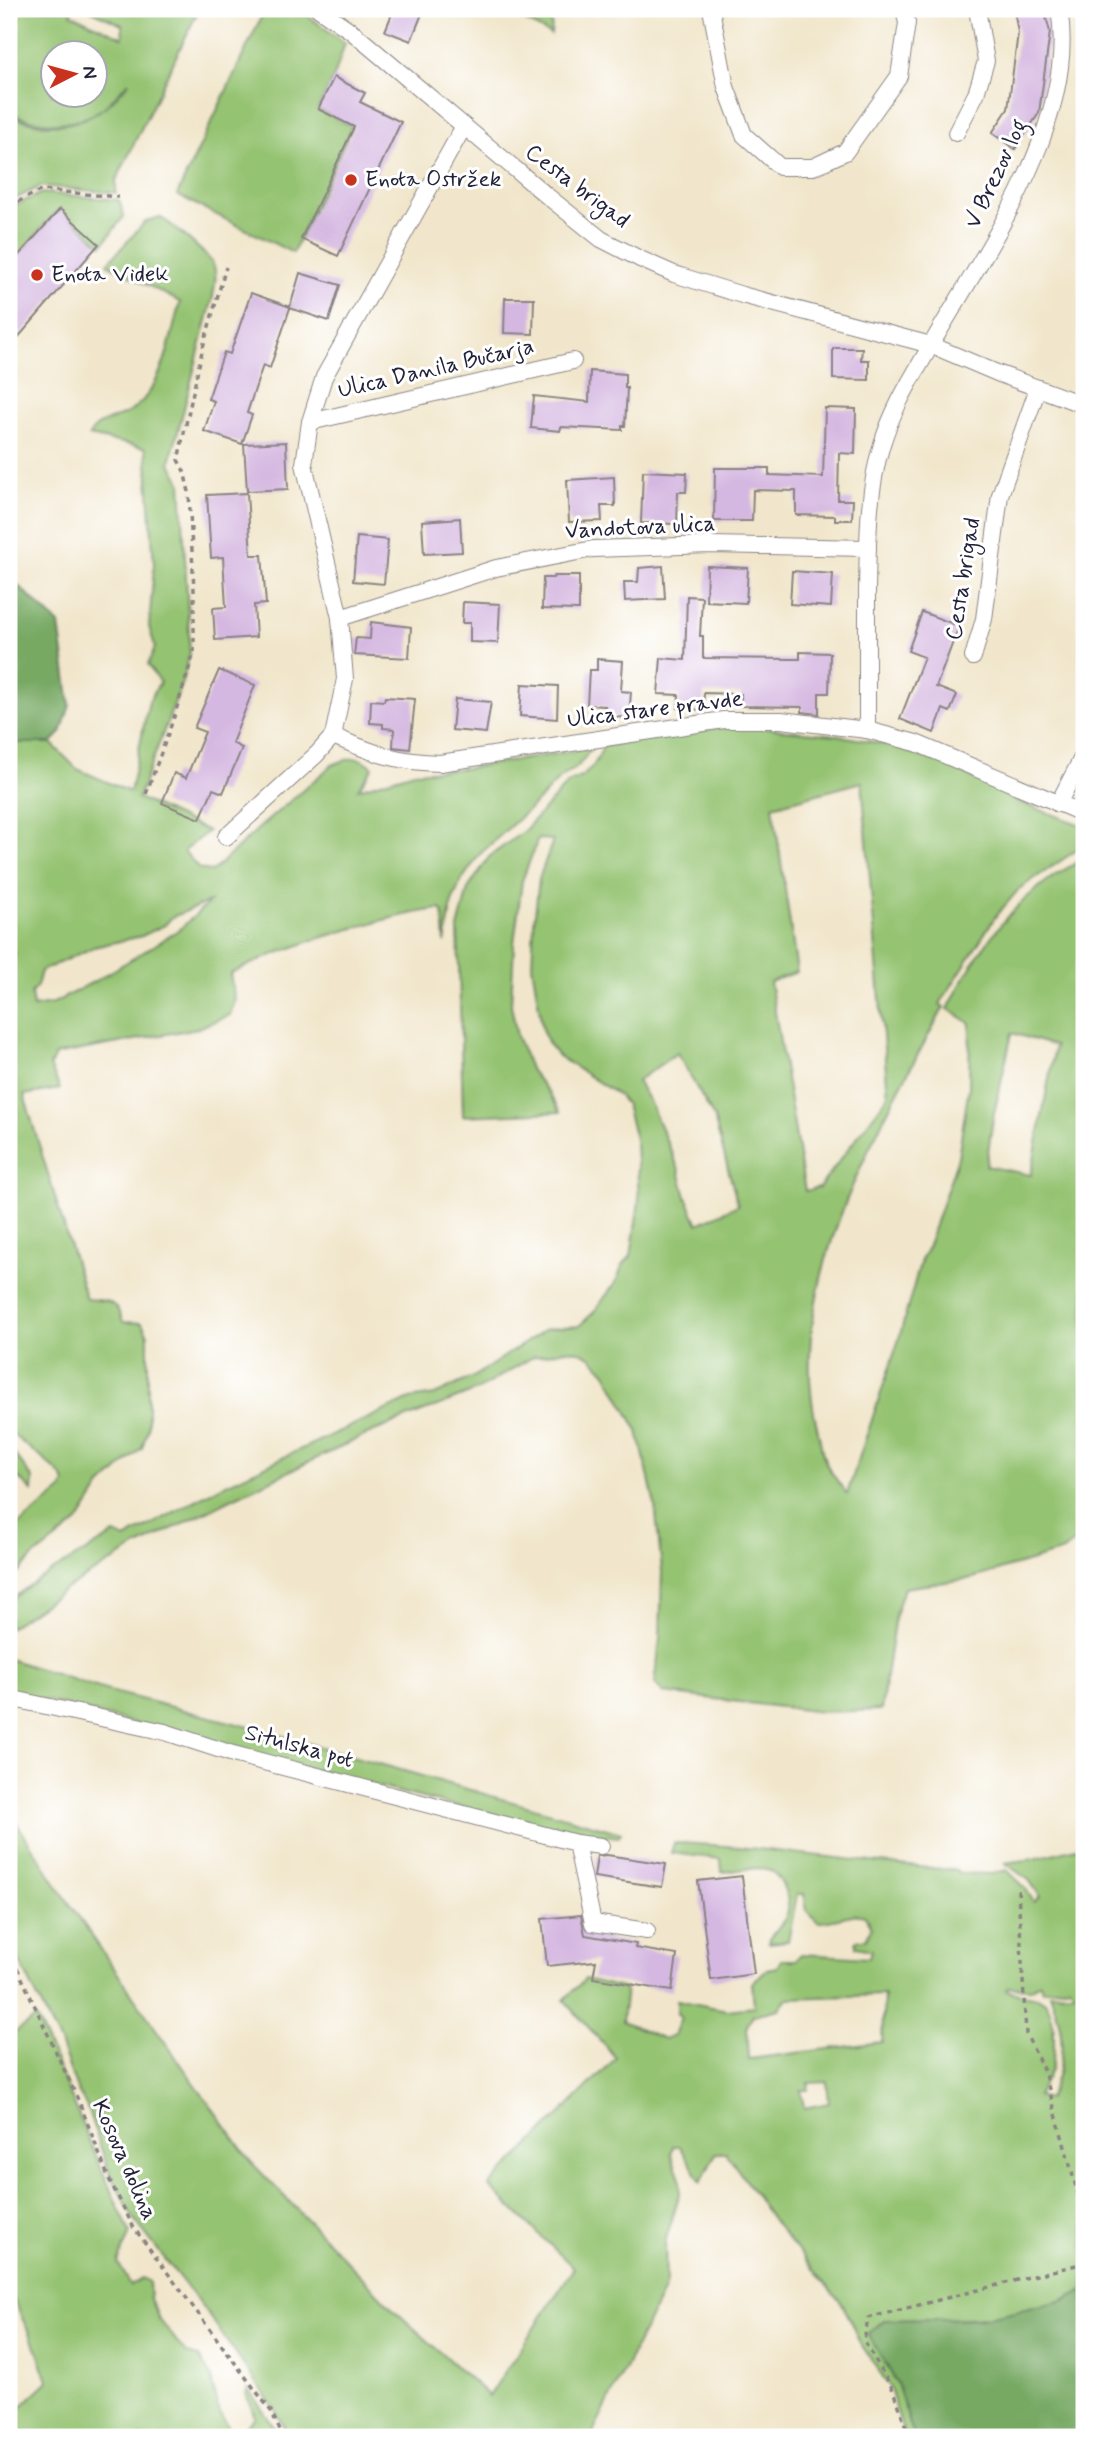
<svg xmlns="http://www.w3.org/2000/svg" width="1093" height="2446" font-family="Mynerve,sans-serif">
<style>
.green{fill:#94c371;stroke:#5b7256;stroke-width:2;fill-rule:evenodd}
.forest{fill:#77a963;stroke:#4c664f;stroke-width:2}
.building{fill:#d5b8e1}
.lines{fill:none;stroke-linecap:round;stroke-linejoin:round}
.minor-casing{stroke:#8a8483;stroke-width:18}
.path{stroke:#8a8483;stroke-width:3.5;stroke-dasharray:5 5;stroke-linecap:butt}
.minor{stroke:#fff;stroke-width:16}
.poi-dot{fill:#c8321e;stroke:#fff;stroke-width:2.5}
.labels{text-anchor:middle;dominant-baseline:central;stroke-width:6;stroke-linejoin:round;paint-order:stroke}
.street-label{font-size:23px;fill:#22223b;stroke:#fff}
.poi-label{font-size:23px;fill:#22223b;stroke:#fff;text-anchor:start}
</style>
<rect width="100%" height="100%" fill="#fff"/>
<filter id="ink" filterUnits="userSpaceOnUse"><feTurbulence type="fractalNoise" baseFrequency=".0143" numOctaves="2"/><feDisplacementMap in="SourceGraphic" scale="14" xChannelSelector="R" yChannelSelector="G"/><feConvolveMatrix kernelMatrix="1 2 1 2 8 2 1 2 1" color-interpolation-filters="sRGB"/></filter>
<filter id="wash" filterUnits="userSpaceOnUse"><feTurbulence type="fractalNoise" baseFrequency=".00686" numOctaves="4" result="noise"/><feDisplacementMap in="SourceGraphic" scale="28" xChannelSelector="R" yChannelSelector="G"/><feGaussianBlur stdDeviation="1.57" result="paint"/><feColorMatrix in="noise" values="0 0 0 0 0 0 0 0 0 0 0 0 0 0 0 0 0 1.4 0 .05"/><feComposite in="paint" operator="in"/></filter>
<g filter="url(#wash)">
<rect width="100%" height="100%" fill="#f1e6cb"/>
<g class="green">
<path d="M9 9H73L71 14 123 38 122 25 88 9H199L116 181V193L41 186 9 202V114C55 137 99 123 129 82 120 89 113 101 102 109 74 128 39 127 9 112ZM94 52V94H52V52Z"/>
<polygon points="265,9 298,9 345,43 334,77 318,109 352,126 293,253 177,195"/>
<polygon points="514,9 553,9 551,35 514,15"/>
<polygon points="42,193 119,200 124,216 102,245 59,209 9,266 9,208"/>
<path d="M159 217C170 222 207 254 213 264 218 274 214 287 213 297L170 462 181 482 190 653 180 689 138 798 208 831 184 851 198 868 212 872 260 827 332 765C349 758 359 754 373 767L358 789 414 772 469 768 592 748 578 766 559 779 541 798 480 854 461 881 452 902 445 943 443 913 441 909C417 911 395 917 372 923 321 937 278 950 230 974L235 1000 230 1015 198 1028 55 1055 50 1066 60 1089 24 1095 86 1299C108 1301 115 1299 123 1322L142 1323 148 1335V1428L142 1448 101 1486 78 1522 32 1558 9 1583V1559L16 1548V1527L62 1490 65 1482C59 1468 23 1445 9 1431V958L15 953 9 950V743H51L77 769 130 792 149 701 160 682 148 665 155 647 149 627 154 565 146 448 89 436C98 418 121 420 135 408 165 383 170 338 180 302L107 264 145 222ZM211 901 181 928 160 942 97 980 52 1004 33 1007 31 993 37 986 41 971 94 947 142 936 165 925 172 917Z"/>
<path d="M730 725 836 735 894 746 939 762 995 788 1019 802 1084 826V845L1019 889 995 917 940 1004 944 1007C879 1126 782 1287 817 1427 820 1438 821 1452 826 1463 831 1473 840 1485 847 1494L898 1342 921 1260 926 1251 958 1157 969 1087 970 1023 948 1009C971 961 1003 913 1047 881 1059 872 1072 866 1084 858V1535L1063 1551 973 1578 904 1588 895 1616 881 1710 822 1712 664 1693 655 1684 660 1639 662 1571 655 1505 638 1431 606 1373 592 1358 579 1351 565 1350 533 1357 477 1390 372 1432 229 1500 138 1546 66 1589 9 1628V1601L37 1580 115 1534 125 1539 220 1487 329 1436 410 1399 435 1395 475 1376 546 1329 579 1326 593 1313 616 1282 623 1265 631 1256 639 1201 636 1143 626 1105 618 1095 558 1056 549 1045 543 1032 532 965 534 923 539 879 553 840 538 839 522 881 514 943 511 1005 517 1036 531 1071 549 1093 560 1112 463 1116 458 928 468 889 489 857 525 830 568 783 583 776 594 765 604 746ZM862 782 888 1096 819 1188 805 1191 770 982 797 972 773 806ZM1012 1033 1055 1046 1031 1175 986 1166 993 1118ZM677 1053 714 1118 738 1205 698 1224 686 1197 678 1167 649 1101 637 1081Z"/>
<polygon points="9,1447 33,1479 32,1491 9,1469"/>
<polygon points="9,1659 105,1690 261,1730 621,1833 619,1837 579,1833 430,1800 9,1691"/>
<path d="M9 1811 52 1878 160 2035 251 2162 395 2311 489 2396 574 2268 489 2186 616 2058 564 2000 585 1979 626 1989 622 2021 664 2039 674 2035 681 2018 677 2014V2000L727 2010 754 2007 752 1983 767 1969 777 1967 781 1960H796L801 1954 869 1958 871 1950 856 1947V1941L866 1939 871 1928 865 1916C846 1911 836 1923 818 1922L807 1910 804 1894H797L788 1941 768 1943 769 1939C774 1932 782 1924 786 1917 793 1903 781 1873 767 1869 754 1866 736 1871 722 1872L721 1859 671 1853 674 1843C769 1846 862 1864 956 1870L959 1873 992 1874 1007 1870 1025 1888 1034 1902 1040 1896 1029 1880 1005 1863 1033 1859 1084 1846V2290C1028 2322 947 2319 884 2320L868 2334 897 2383 914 2437H905L889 2386 859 2341 844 2306 777 2226 726 2153H716L701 2182 680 2146H674L671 2154 680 2178V2193L665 2242 666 2282 664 2290 591 2437H289L274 2408 201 2305 133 2218 109 2171 86 2105 78 2092 60 2043 9 1940ZM1040 1983 1042 1990 1071 1986 1074 1992 1050 1993C1065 2032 1067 2060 1048 2099L1037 2096C1042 2087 1050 2076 1052 2066 1055 2051 1056 2012 1044 2001 1036 1994 1017 1994 1006 1990L1008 1987 1031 1988ZM884 1995 882 2042 749 2059 747 2026 753 2015 779 2009 787 1998ZM827 2082 829 2103 804 2108 801 2090H808L809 2083Z"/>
<path d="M36 2018C70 2089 96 2162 130 2232L118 2263 131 2285 142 2278 149 2282 150 2299 159 2319 187 2354 199 2357 211 2377 217 2407 234 2437H9V2418L48 2381 37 2350 9 2290V2036Z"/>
<polygon points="248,2389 281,2437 235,2437 255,2417 246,2394"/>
</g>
<g class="forest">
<polygon points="9,577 59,624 70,705 61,733 51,743 9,743"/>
<polygon points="1084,2290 1084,2437 914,2437 897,2383 868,2334 884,2320 983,2318 1066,2300"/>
</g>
<g id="blocks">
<g class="building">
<polygon points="394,9 424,9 411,41 385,31"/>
<polygon points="1014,9 1044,9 1050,32 1039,113 1015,149 992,133 1008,109 1018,33"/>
<polygon points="334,77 365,93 360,102 401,122 338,256 301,239 354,127 318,109"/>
<polygon points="60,209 99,244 9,348 9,266"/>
<polygon points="300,273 340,285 329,321 290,308 270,368 263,365 247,413 252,415 242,444 204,431 214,401 208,399 224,352 230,354 251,293 290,307"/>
<polygon points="505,298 534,298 533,334 504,333"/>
<polygon points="833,348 862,348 861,360 869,360 869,380 833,379"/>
<polygon points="590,371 625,374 625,388 627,388 625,426 622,426 622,430 561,427 560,431 531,428 534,396 589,402"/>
<polygon points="825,408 856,409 855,454 839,453 838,500 853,500 852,520 835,520 835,516 796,515 796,491 753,490 752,521 714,521 715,468 769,468 769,475 823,477"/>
<polygon points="286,442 288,489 247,491 244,444"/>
<polygon points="643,471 687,473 686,492 678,492 677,524 641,523"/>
<polygon points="614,477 615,506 601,506 602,521 569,522 567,480"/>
<polygon points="247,493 251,555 262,555 266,604 254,605 256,637 215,640 213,608 226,607 223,557 211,558 207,495"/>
<polygon points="460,518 462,552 424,554 422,521"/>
<polygon points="357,537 388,540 384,584 353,581"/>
<polygon points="663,566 665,599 625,601 624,582 638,582 639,568"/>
<polygon points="707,566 748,568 746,603 706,601"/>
<polygon points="792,571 833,574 831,607 790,604"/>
<polygon points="554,576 579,576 579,610 542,609 543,578 553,578"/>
<polygon points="687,596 702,597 700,636 703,636 703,658 792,659 800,659 800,652 830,653 829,693 819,693 819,714 802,712 802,707 741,706 741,694 704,693 703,710 678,708 679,695 658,694 661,658 685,660"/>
<polygon points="463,602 500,604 498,643 470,642 470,623 462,623"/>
<polygon points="922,612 959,626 936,687 957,695 950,712 943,709 934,733 900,719 924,657 908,651"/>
<polygon points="371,622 411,627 409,658 354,655 356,638 370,639"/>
<polygon points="597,659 623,661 621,691 631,692 629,718 604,716 605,706 587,705 589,670 597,670"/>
<polygon points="219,670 255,685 232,743 242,748 223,793 213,789 200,819 162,803 174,773 186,778 205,732 194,728"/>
<polygon points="522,684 558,686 557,719 520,716"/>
<polygon points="385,697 415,699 410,749 393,747 394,729 383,728 383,724 370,723 371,700 384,701"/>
<polygon points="455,699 491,702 486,733 452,730"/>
<polygon points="607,1855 666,1864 662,1887 594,1877 597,1856"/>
<polygon points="742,1876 754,1974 711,1980 698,1881"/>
<polygon points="581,1915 585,1935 636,1944 635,1948 677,1955 672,1991 593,1978 596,1961 547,1966 542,1919"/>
</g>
</g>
</g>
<g filter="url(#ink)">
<use href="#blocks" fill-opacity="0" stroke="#8a8483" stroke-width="2"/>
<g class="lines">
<defs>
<g id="minor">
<polyline points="319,9 351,31 546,195 601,239 640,259 674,274 742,295 931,345 997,373 1084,405"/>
<polyline points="711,9 726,87 744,135 780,167 813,167 845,152 899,76 907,23 904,9"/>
<polyline points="956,133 976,94 986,61 977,9"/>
<polyline points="310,422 573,361"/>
<polyline points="340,618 496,568 593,549 711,545 868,548"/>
<polyline points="973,657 984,619 1000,495 1038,388"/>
<path d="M867 730C867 684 867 638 867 592 868 543 867 492 882 444 893 408 912 378 931 345 985 251 1079 121 1059 9"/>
<path d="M333 736C372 753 397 762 440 763L724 720H781L867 730 916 743 1084 814"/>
<polyline points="1058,804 1084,754"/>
<polyline points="226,837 317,754 333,736 345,679 340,618 304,464 310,422 324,377 464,126"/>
<polyline points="9,1698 165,1732 233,1754 576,1843 601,1846"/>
<polyline points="576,1843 593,1923 647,1931"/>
</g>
</defs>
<use href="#minor" class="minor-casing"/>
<g class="path">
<polyline points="9,206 42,190 118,197"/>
<polyline points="146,794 173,720 194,652 194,590 189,492 184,471 178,460 203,347 226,267"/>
<polyline points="1018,1890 1026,2034 1044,2071 1084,2216"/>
<polyline points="9,1950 80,2104 109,2179 134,2228 271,2411 283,2437"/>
<polyline points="909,2437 895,2393 864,2341 868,2318 1084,2263"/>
</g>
<use href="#minor" class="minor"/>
</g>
</g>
<g class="poi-dot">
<circle cx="351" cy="180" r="7"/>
<circle cx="37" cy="275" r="7"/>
</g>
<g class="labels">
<g class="street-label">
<text transform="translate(997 174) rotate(-65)">V Brezov log</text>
<text transform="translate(577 187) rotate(37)">Cesta brigad</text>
<text transform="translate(436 369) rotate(-13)">Ulica Danila Bučarja</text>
<text transform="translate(640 528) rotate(-3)">Vandotova ulica</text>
<text transform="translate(964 579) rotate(-81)">Cesta brigad</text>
<text transform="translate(655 710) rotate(-7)">Ulica stare pravde</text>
<text transform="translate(299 1747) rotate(15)">Situlska pot</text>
<text transform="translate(124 2160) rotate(66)">Kosova dolina</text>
</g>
<g class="poi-label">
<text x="365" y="180">Enota Ostržek</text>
<text x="51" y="275">Enota Videk</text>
</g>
</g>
<rect width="1093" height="2446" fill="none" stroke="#fff" stroke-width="35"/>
<g transform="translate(74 74) rotate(84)"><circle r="33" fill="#ffffff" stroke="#a7a7b1" stroke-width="2"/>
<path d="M0-5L12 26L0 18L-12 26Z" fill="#c8321e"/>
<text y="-10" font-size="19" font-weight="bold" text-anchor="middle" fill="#22223b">N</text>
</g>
</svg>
